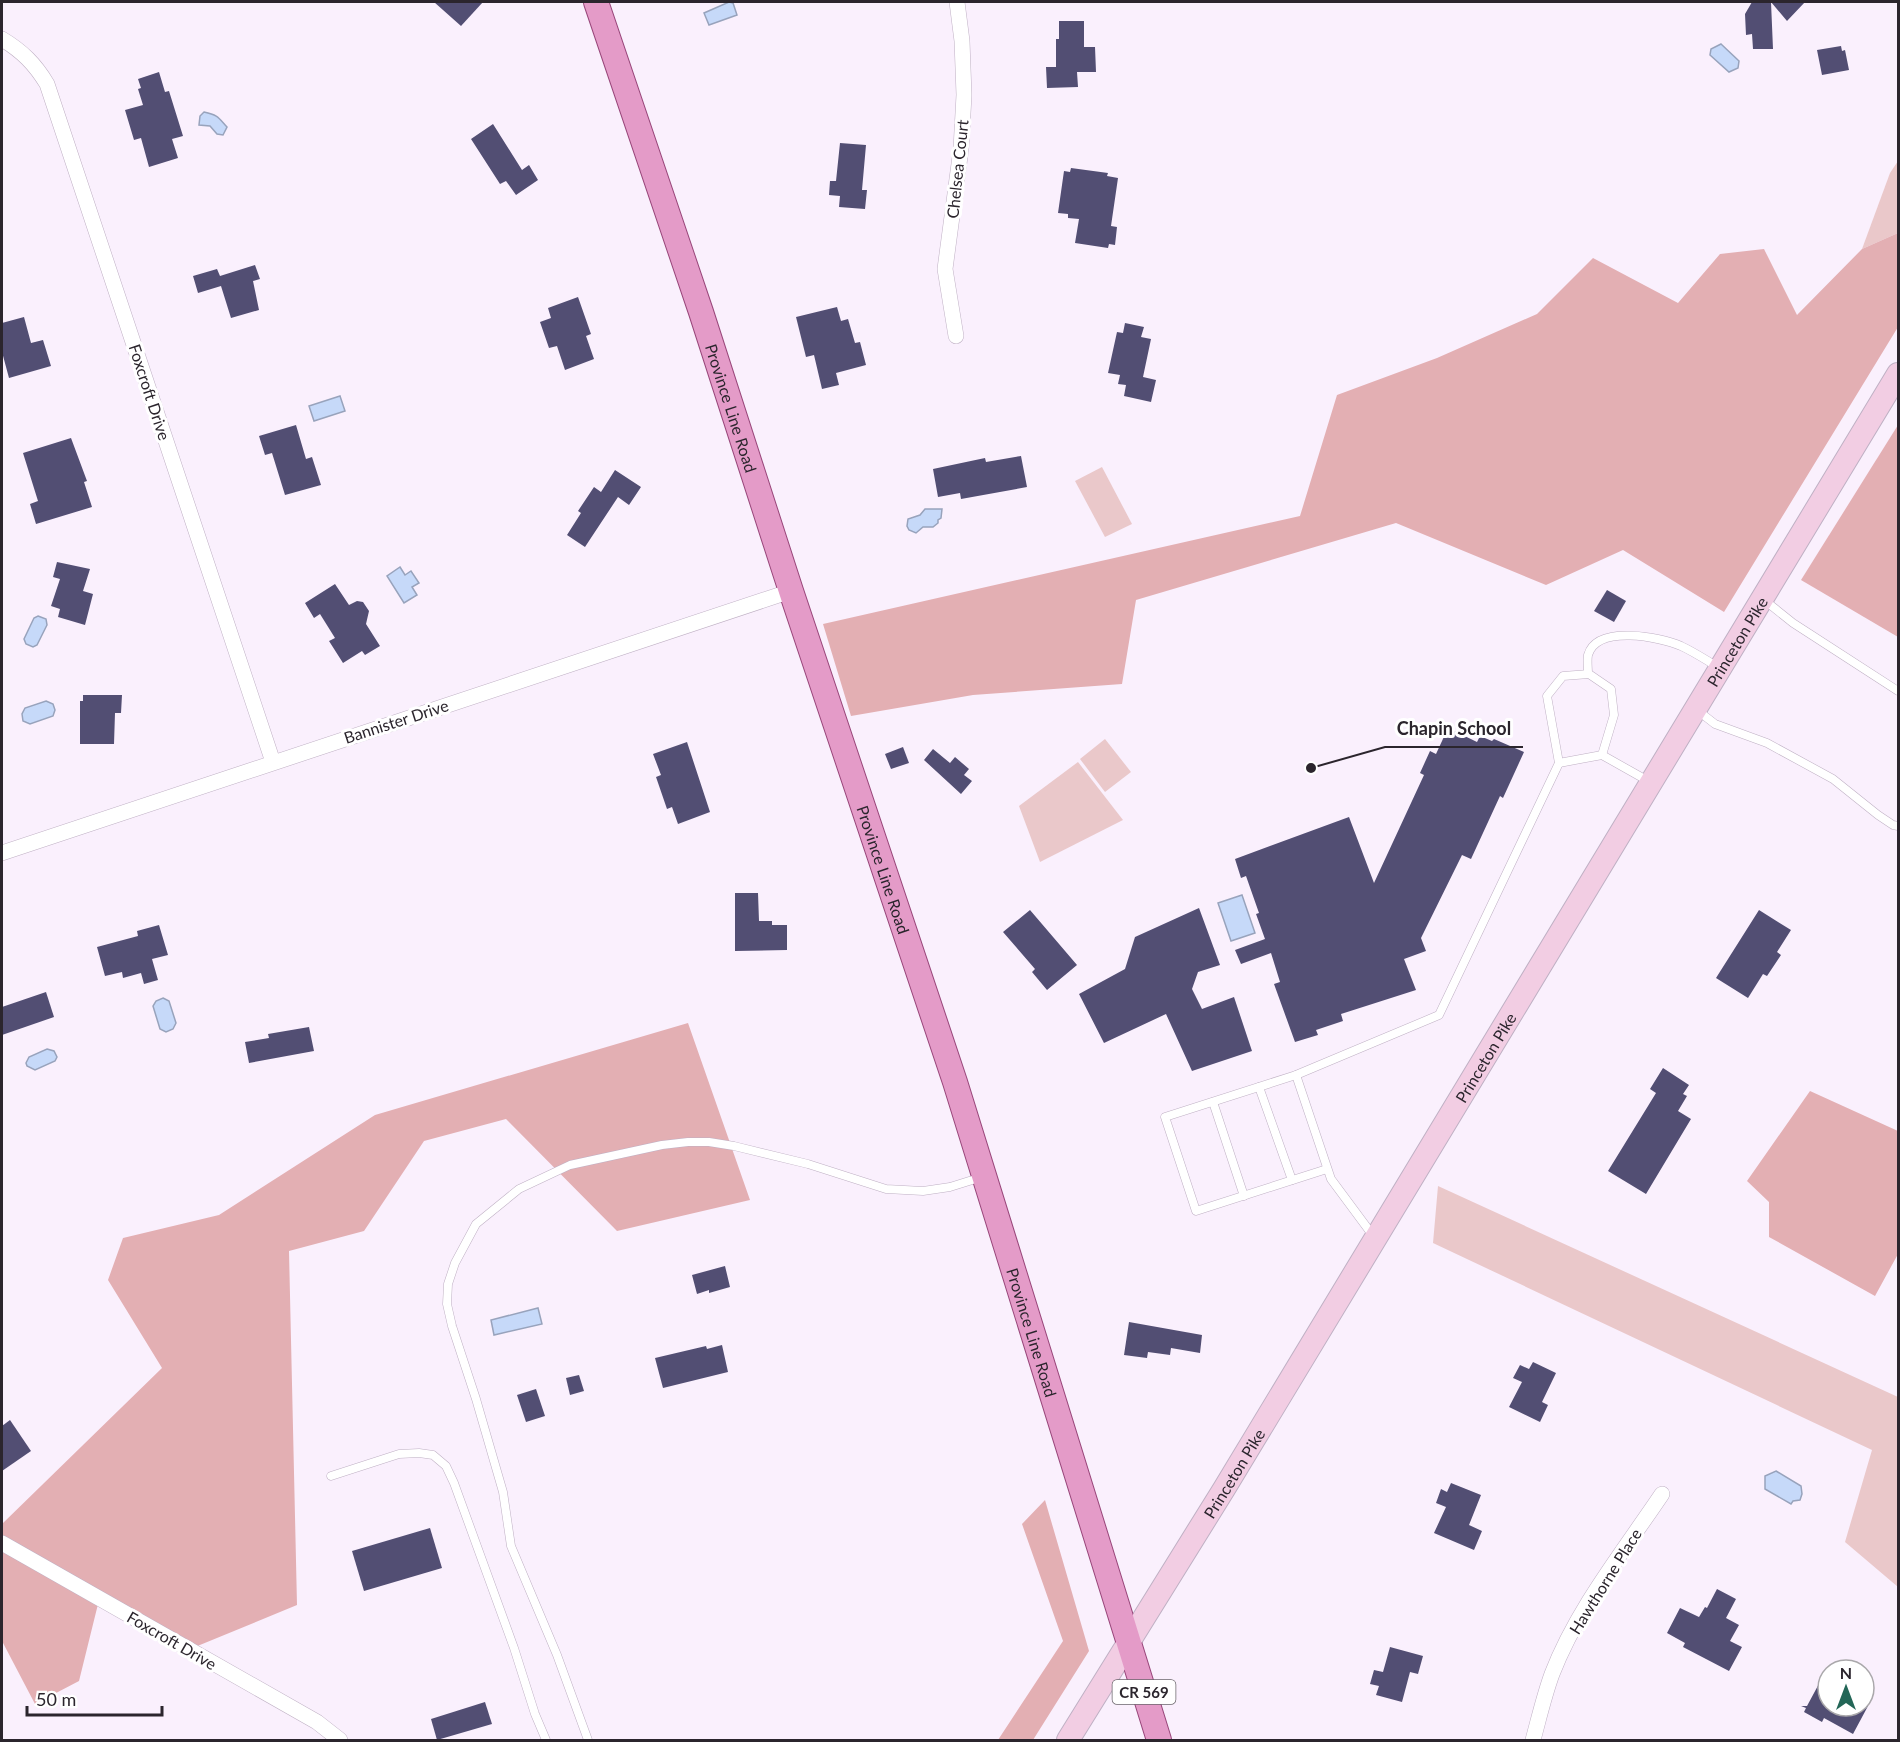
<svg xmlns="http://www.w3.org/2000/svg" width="1900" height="1742" font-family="Lato,sans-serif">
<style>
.green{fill:#eac8ca}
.forest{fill:#e3afb3}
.water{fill:#c6d9f9;stroke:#98a3bc;stroke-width:1.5}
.building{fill:#524e73}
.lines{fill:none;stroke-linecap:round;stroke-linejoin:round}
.lane-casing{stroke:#bfb0c4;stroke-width:9}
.street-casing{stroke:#bfb0c4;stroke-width:16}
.secondary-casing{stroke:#bfb0c4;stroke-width:24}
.primary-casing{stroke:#98467a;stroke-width:26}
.lane{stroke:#fff;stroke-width:8}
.street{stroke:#fff;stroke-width:15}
.secondary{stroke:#f2cde3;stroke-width:22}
.primary{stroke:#e49bc8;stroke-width:24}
.labels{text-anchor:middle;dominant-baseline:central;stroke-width:6;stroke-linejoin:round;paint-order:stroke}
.shield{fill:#fff;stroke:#6b666c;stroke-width:1.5}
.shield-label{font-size:15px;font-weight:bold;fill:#2b252d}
.street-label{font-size:16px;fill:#2b252d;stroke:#fff}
.leader{fill:none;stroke:#2b252d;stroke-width:2}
.callout-dot{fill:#2b252d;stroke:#fff;stroke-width:2}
.callout-label{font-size:18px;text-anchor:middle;font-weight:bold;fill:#2b252d;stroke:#fff;stroke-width:6;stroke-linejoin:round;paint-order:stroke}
</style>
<rect width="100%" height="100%" fill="#faf0fd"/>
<g class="green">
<polygon points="1898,161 1898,233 1862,249 1890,173"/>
<polygon points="1102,467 1132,524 1105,537 1075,481"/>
<polygon points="1105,739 1131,772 1105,792 1080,759"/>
<polygon points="1078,762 1123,820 1040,862 1019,806"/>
<polygon points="1438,1186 1898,1397 1898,1587 1845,1542 1872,1450 1433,1243"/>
</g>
<g class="forest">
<polygon points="1898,233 1898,327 1724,612 1623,550 1546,585 1396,523 1136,600 1122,684 973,695 851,716 823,624 1300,516 1337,395 1437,358 1537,314 1593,258 1678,303 1720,254 1764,249 1797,315 1862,249"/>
<polygon points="1898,425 1898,637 1801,580"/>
<polygon points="688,1023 750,1200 617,1231 506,1119 424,1141 364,1231 289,1251 297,1605 195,1647 100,1596 79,1681 35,1704 2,1641 2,1524 162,1368 108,1280 123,1238 219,1215 375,1115"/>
<polygon points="1810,1091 1898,1131 1898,1254 1875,1296 1769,1237 1769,1202 1747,1181"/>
<polygon points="1045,1500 1089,1651 1033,1740 998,1740 1063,1641 1022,1524"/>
</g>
<g class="water">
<polygon points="729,2 733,3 737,15 709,25 704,13"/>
<polygon points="1721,44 1739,61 1738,68 1729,72 1710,55 1711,49"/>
<path d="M204 112C218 115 218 117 227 127L223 135 217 134 210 126 199 125 200 116Z"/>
<polygon points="340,396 345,411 314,421 309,406"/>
<polygon points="925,509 942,509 941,518 938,520 938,523 933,527 923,527 916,533 909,530 907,526 908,519 920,515"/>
<polygon points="400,567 405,575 411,571 419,583 412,587 417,595 404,603 387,576"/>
<polygon points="38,616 46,619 47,625 37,645 33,647 26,644 24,639 34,618"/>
<polygon points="46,701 53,704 55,710 53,716 30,724 23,721 22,714 25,708"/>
<polygon points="1242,895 1255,933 1231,941 1218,903"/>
<polygon points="163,998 169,1001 176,1023 173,1029 166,1032 160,1029 153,1006 156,1001"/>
<polygon points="47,1049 54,1051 57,1057 55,1061 35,1070 27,1066 26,1063 29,1057"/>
<polygon points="538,1308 542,1324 494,1335 491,1320"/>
<polygon points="1776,1471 1801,1486 1802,1494 1800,1500 1793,1501 1791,1504 1765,1489 1765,1476"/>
</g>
<g class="building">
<polygon points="434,2 483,2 461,26"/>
<polygon points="1752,2 1805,2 1787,21 1771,2 1773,49 1753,49 1752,34 1746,35 1745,14"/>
<polygon points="1059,21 1084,21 1084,47 1095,47 1096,72 1077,72 1078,87 1047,88 1046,67 1056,67 1056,39 1059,39"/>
<polygon points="1841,46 1842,51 1845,50 1849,70 1822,75 1817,50"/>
<polygon points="159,72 165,92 169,91 183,136 172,139 178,158 149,167 141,138 134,140 125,110 143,105 138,89 141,88 138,79"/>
<polygon points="493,124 522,170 529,165 538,180 516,195 506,181 500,184 471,139"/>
<polygon points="840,143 866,145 862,190 867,190 865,209 839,207 840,196 829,195 830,181 836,181"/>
<polygon points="1071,168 1108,173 1107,176 1118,178 1111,226 1117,227 1115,245 1109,244 1108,248 1075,243 1079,219 1068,218 1068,214 1058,213 1064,171 1070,172"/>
<polygon points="255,265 260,279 253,281 259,310 231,318 221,286 198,293 193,276 217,269 220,276"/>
<polygon points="578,297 591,334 586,336 594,359 565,370 557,346 549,348 540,322 551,318 548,308"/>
<polygon points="837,307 841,321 848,319 855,343 860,342 866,365 836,373 839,385 822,389 814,355 806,357 796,317"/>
<polygon points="24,317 31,343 43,340 51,366 9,378 2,352 2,323"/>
<polygon points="1125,323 1144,327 1141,337 1151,339 1143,377 1156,380 1151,402 1124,396 1126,385 1118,384 1120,375 1108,373 1117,332 1123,333"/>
<polygon points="296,425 306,459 312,457 321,485 285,495 272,453 265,455 259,436"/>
<polygon points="71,438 87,481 84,482 92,507 36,524 30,504 38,501 23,453"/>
<polygon points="1021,456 1027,487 961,499 960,493 938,497 933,469 985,458 986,462"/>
<polygon points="615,470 641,487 629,505 618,497 585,547 567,535 581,513 578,511 594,487 601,492"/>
<polygon points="57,562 90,569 83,591 93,594 85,625 58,617 60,609 51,606 60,579 53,577"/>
<polygon points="335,584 349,605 357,601 363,602 369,611 366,624 380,646 365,655 362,651 343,663 329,641 335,638 320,614 314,618 305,603"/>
<polygon points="1607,590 1626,601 1614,622 1594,611"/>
<polygon points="83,695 122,695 121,713 115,713 114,744 80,744 80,701 83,701"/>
<polygon points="1448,728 1477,742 1480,736 1492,741 1494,739 1524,752 1503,798 1500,796 1471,859 1462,855 1421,938 1426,951 1404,959 1416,990 1341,1014 1343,1021 1316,1030 1318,1035 1295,1042 1274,984 1280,982 1271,953 1241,964 1235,950 1265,939 1256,914 1259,913 1246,876 1241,878 1235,859 1349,817 1374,883 1424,775 1420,773 1430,751 1436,754"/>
<polygon points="687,742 710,812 678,824 672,807 667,809 656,777 661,775 653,754"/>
<polygon points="903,747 909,763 891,769 885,754"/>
<polygon points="933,749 950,763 955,757 969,769 964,775 972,781 961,794 924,760"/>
<polygon points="735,893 758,893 759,921 772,921 772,925 787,925 787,950 735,951"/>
<polygon points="1199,908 1220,965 1198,972 1192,989 1202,1009 1234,997 1252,1051 1192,1071 1166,1014 1104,1043 1079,994 1125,969 1135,937"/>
<polygon points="1030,910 1077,965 1047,990 1032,972 1035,969 1003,932"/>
<polygon points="1759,910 1791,930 1777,952 1781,955 1767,976 1763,974 1748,998 1716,978"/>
<polygon points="159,925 168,955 152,959 158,980 144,984 141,973 123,978 122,972 105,976 97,947 138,936 137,931"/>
<polygon points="46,992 54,1017 2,1035 2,1007"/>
<polygon points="309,1027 314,1051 249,1063 245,1042 269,1038 268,1034"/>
<polygon points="1663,1068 1689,1085 1683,1094 1687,1096 1678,1111 1691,1119 1646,1194 1608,1171 1656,1093 1650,1089"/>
<polygon points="725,1266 730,1287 709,1293 709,1290 697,1294 692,1275"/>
<polygon points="1129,1322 1202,1335 1200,1353 1171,1348 1170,1355 1148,1352 1147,1358 1124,1355"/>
<polygon points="722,1345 728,1372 663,1388 655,1358 706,1346 707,1349"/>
<polygon points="1533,1362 1556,1373 1542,1402 1548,1405 1540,1422 1509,1407 1522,1382 1513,1378 1520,1365 1529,1369"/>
<polygon points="579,1375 584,1391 570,1395 566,1378"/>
<polygon points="536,1389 545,1416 526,1422 517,1395"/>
<polygon points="10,1420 31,1451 2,1471 2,1426"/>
<polygon points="1451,1483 1481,1495 1469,1525 1482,1531 1474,1550 1434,1533 1446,1507 1436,1503 1441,1489 1447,1492"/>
<polygon points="430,1528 442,1568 364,1591 352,1551"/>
<polygon points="1717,1589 1736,1599 1726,1618 1739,1625 1730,1641 1742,1647 1729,1671 1683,1647 1685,1643 1667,1633 1680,1608 1699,1617 1705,1607 1707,1608"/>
<polygon points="1390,1647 1423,1656 1418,1674 1410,1672 1402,1702 1376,1695 1379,1686 1370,1684 1374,1670 1383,1672"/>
<polygon points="1828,1667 1828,1706 1868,1706 1853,1734 1824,1718 1822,1722 1804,1712 1806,1708 1801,1706 1807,1706"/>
<polygon points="485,1702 492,1724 437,1740 431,1719"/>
</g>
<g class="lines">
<defs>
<g id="lane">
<polyline points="1763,599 1793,623 1898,691"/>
<path d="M1588 674C1588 668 1587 661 1588 655 1597 624 1660 637 1681 646 1694 652 1706 660 1718 667"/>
<polyline points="1697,710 1715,724 1767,743 1833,779 1878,815 1893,825 1898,826"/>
<polyline points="1559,763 1602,755 1650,782"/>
<polyline points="1296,1075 1331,1179 1374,1237"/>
<polyline points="1259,1087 1292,1180"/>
<polyline points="1213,1102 1244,1196"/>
<polyline points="1327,1169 1196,1211 1165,1117 1296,1075 1439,1015 1559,763 1547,696 1563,676 1589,674 1611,689 1614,715 1602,755"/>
<polyline points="331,1476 399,1454 419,1453 433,1455 446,1466 454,1483 514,1648 535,1714 546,1740"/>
<polyline points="588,1740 557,1655 511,1546 503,1492 476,1399 452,1326 447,1304 448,1284 455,1263 476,1224 519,1189 570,1165 662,1145 688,1142 709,1142 734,1146 808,1164 886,1189 923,1191 950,1187 982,1177"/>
</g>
<g id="street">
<path d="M2 39C22 51 35 64 47 84L273 762"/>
<polyline points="956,336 945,269 961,149 964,95 962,41 957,2"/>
<polyline points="2,853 791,591"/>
<polyline points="2,1543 317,1722 340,1740"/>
<path d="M1533 1740C1539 1718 1544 1696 1552 1674 1577 1609 1623 1552 1662 1494"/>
</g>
<g id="secondary">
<path id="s1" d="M1068 1740 1224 1489 1898 374"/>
</g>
<g id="primary">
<path id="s2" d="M596 2 701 312 791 591 955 1082 1159 1740"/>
</g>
</defs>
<use href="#lane" class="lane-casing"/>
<use href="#street" class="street-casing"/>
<use href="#secondary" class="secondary-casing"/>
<use href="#primary" class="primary-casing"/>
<use href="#lane" class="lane"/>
<use href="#street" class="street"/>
<use href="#secondary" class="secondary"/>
<use href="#primary" class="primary"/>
</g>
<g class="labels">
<rect class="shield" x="1112.5" y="1680" width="63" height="24" rx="4.5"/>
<g class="shield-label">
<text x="1144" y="1692">CR 569</text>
</g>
<g class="street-label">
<text transform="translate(957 169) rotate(-84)">Chelsea Court</text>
<text transform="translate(150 392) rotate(72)">Foxcroft Drive</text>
<text stroke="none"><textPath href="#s2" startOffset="428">Province Line Road</textPath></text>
<text stroke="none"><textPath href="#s1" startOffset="1286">Princeton Pike</textPath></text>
<text transform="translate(396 721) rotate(-18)">Bannister Drive</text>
<text stroke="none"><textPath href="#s2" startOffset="914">Province Line Road</textPath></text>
<text stroke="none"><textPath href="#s1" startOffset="800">Princeton Pike</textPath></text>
<text stroke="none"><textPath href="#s2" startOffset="1400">Province Line Road</textPath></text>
<text stroke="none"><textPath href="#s1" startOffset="314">Princeton Pike</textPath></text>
<text transform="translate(1605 1581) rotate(-58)">Hawthorne Place</text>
<text transform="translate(172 1640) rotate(30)">Foxcroft Drive</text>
</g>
</g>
<path class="leader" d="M1311 768L1385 747H1523"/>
<circle class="callout-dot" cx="1311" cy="768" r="6"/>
<g class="callout-label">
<text x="1454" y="735">Chapin School</text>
</g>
<rect width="1900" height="1742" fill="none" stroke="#2b252d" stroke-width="6"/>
<g transform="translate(1846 1688)"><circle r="28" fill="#ffffff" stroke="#aaa8ab" stroke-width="1.5"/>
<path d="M0-4.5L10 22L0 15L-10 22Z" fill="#236657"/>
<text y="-9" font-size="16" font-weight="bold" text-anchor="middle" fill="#2b252d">N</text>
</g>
<path d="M27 1706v9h135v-9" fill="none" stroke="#2b252d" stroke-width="3"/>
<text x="36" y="1706" font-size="18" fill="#2b252d" stroke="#ffffff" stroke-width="4.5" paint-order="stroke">50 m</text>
</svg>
